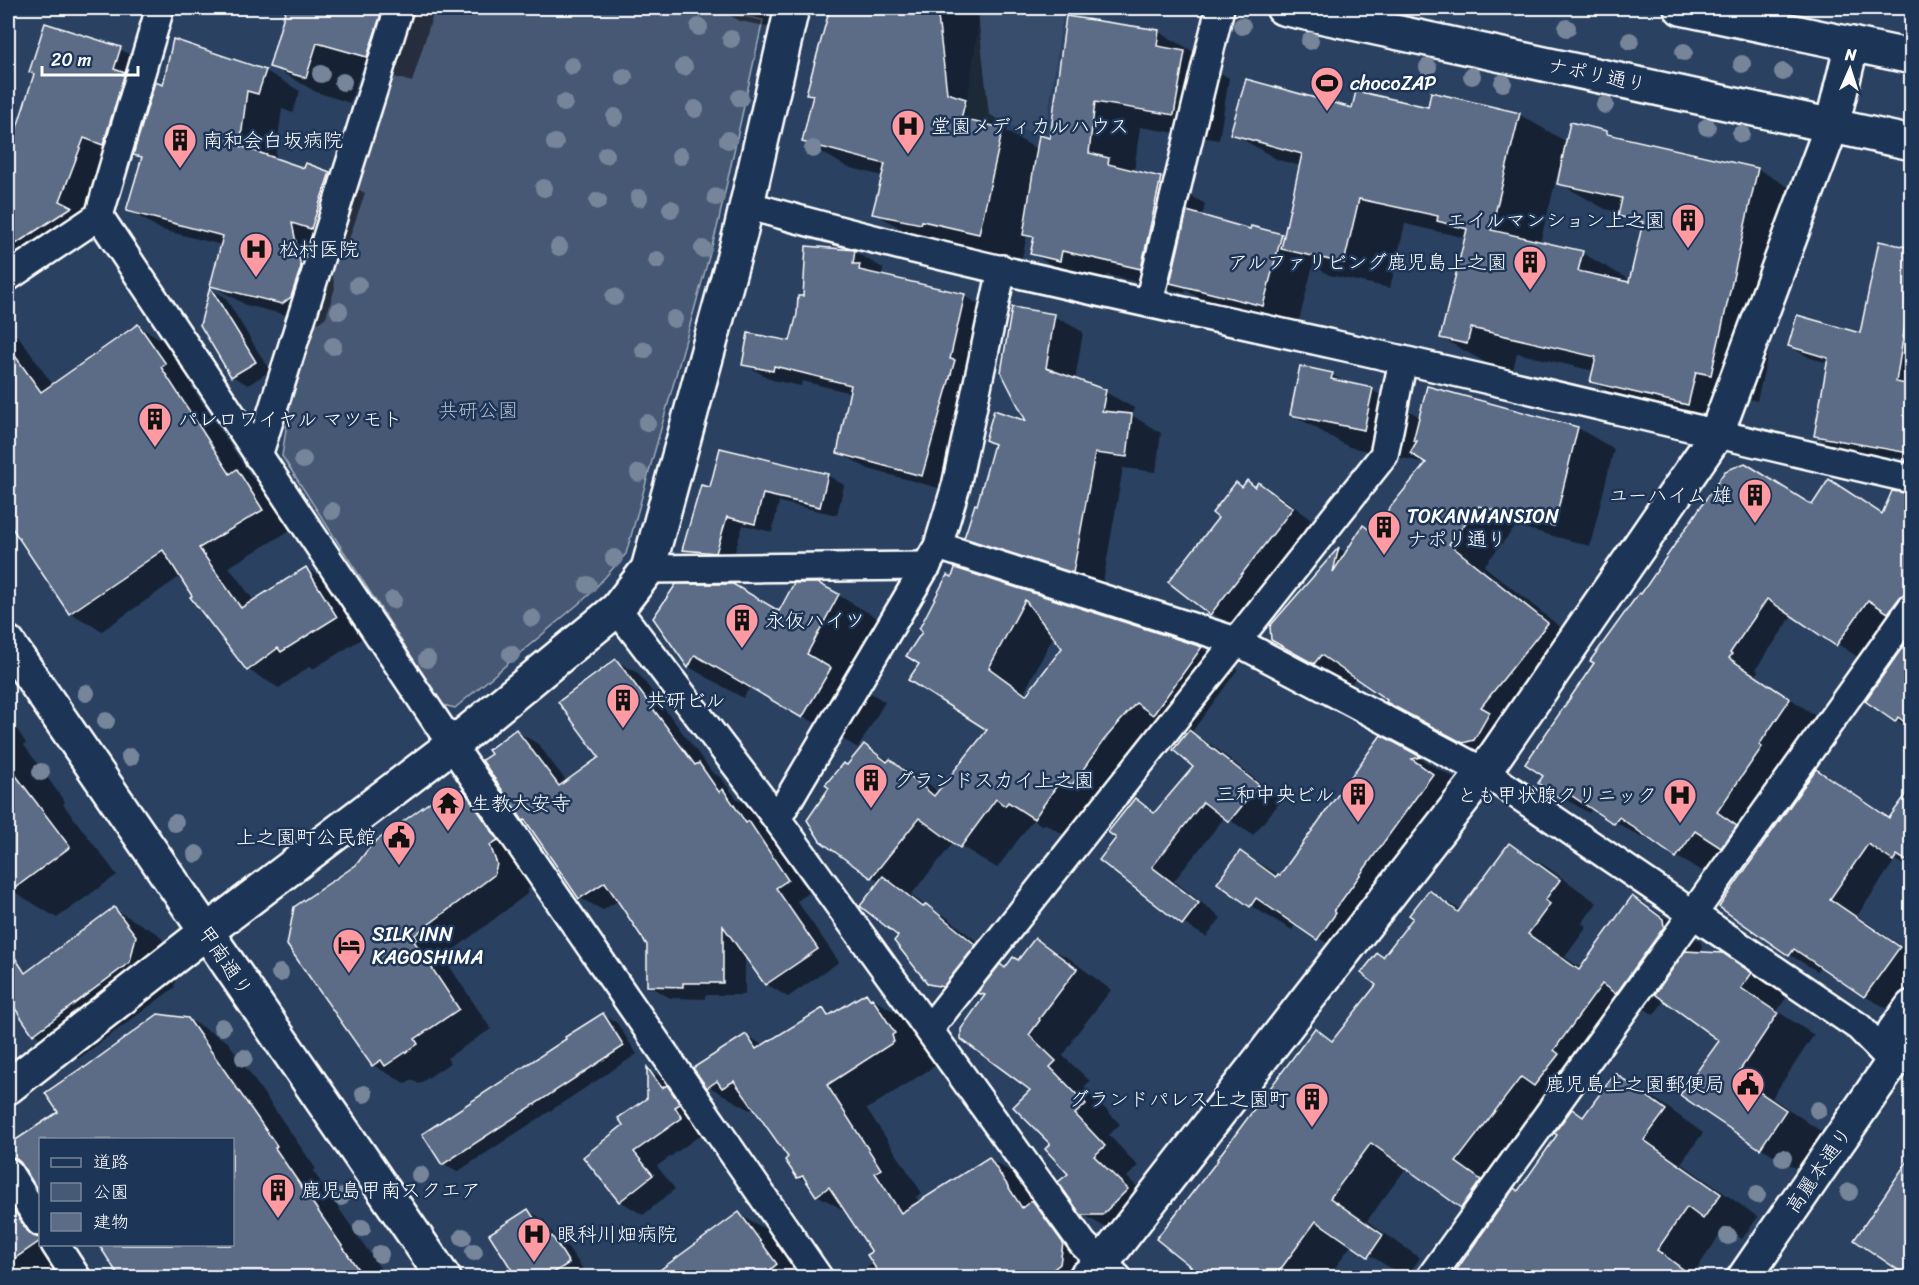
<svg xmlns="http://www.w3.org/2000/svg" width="1919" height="1285" font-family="Sriracha,'Klee One',sans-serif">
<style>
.built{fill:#394e6c}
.green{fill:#465975;stroke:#a2acba;stroke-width:1.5}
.shadow{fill:#0007;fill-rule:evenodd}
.building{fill:#5b6c86;stroke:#fff;stroke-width:1.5;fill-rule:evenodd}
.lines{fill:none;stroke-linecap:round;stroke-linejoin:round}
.street-casing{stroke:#fff;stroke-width:32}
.secondary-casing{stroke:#fff;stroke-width:38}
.street{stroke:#1d3557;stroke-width:27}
.secondary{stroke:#1d3557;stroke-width:33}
.tree{fill:#76859a}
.labels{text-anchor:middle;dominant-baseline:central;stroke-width:5;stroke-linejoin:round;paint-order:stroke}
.street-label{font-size:20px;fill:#fff;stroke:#1d3557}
.poi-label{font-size:20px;fill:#fff;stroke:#1d3557;text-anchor:start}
.park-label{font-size:20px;fill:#b5bdc8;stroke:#1d3557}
</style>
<rect width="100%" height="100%" fill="#2a4161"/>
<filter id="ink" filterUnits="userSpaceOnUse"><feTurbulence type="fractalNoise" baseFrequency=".0167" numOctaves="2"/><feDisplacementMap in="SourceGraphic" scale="12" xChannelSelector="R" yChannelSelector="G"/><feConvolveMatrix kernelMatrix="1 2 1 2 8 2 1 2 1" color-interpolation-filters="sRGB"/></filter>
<g filter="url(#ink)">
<polygon class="built" points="981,8 1064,8 1045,135 965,117"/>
<polygon class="green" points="411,8 705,8 763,20 717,228 626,554 589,595 455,708 443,705 282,456 289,409"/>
<g class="shadow">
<polygon points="288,8 435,8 412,82 362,68 350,103 316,92 271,66"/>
<polygon points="695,8 797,8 792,32 740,21 731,16"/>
<path d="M831 8H966L978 14 989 114 1008 125 1007 132 1039 150 1052 139 1067 18 1159 32 1203 57V63L1229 78 1219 140 1140 127 1134 172 1161 178 1205 204 1202 217 1285 238 1301 166 1278 160 1232 133 1353 110 1429 109 1433 93 1520 115 1567 142 1607 132 1615 137 1758 169 1804 196 1757 401 1742 397 1734 430 1638 408 1592 382 1594 371 1517 353 1513 370 1488 364 1442 338 1466 238 1405 224 1390 288 1329 275 1313 265 1298 325 1206 302 1186 290 1185 293 1107 275 1105 285 1076 279 1031 253 1035 240 1027 236 1022 258 965 245 964 248 917 238 874 213 883 176 847 167 804 142 814 97 808 93ZM1559 168H1562L1559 183 1605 209 1621 213 1620 215 1643 229 1630 284H1627L1628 279 1582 253 1540 243Z"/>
<polygon points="46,25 120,49 148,65 142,85 154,91 164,87 174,41 266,71 300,91 293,113 282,109 275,160 304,170 307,165 330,173 365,193 346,248 326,242 335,288 326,317 318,323 246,305 211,285 222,245 162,230 128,210 143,158 133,153 131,160 112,153 87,217 8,284 8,152 10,153 35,75"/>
<polygon points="1880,243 1912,249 1912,460 1836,448 1816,436 1829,363 1810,358 1789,346 1861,334"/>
<polygon points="807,248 855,252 883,268 882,276 964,296 993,312 950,491 868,469 839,452 851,393 802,381 801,386 772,380 744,364 792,343 804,297"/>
<polygon points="210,289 225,297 270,371 248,385 232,376"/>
<polygon points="1054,316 1083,332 1075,381 1105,392 1134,408 1133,416 1161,433 1156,472 1123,468 1102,588 995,554 966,537 978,507 1029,423"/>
<polygon points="138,326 169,344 196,382 191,386 253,479 269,489 294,528 229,567 254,601 306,568 337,586 368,635 313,669 309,667 279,688 248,670 192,598 194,596 181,576 102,631 70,613 8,521 8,331 19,337 53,385"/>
<polygon points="1332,375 1349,384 1372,390 1420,417 1578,428 1614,449 1590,546 1516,526 1484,566 1583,645 1501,763 1388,702 1389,700 1356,677 1351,684 1272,639 1272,627 1339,549 1347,553 1372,532 1428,463 1422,458 1421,462 1349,447 1291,414"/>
<polygon points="1745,464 1813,506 1830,481 1883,514 1901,494 1912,498 1912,625 1864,661 1793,615 1756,669 1758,671 1756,675 1816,716 1785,761 1788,763 1743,829 1765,844 1816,771 1891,818 1912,790 1912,870 1895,860 1857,916 1912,953 1912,984 1892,1011 1864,996 1821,966 1817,971 1790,955 1721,907 1751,864 1722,847 1704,872 1677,857 1645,834 1642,838 1593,808 1589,813 1562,797 1641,596"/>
<polygon points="827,475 844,485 837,515 779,502 772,532 743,525 732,561 700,559 684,549 711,489"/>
<polygon points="1247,482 1256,487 1259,484 1283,498 1316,523 1235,627 1211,613 1243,488"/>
<path d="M956 570 1202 648 1238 669 1191 733 1213 746 1282 800 1253 835 1225 817 1174 881 1221 918 1206 937 1183 923 1118 838 1135 800 1157 813 1196 766 1189 734 1172 724 1071 839 1044 823 1043 826 1033 820 997 868 954 842 911 895 926 906 948 918 997 958 952 996 929 983 900 935 880 882 821 840 847 767 864 746 927 782 939 793 989 730 921 663ZM1054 635 1064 648 1029 694 1025 691Z"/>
<polygon points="838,595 893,627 861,687 885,702 858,748 751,686 743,698 689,667 654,618 780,613"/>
<polygon points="1912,638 1912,730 1868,701"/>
<polygon points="616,661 638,673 712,772 721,778 736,798 745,804 793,867 792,868 809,893 797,901 839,962 788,997 766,984 745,954 745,995 705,995 705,999 670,998 648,985 648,945 619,900 603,910 580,898 528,822 524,820 516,731 538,744 567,782 601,758"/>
<polygon points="8,716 26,743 24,745 65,802 63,804 117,875 57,918 8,888 8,864 19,855 9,842 8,843"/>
<polygon points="1381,737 1460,781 1451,783 1473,799 1374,936 1377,938 1359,963 1296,924 1292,930 1251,906 1241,853 1281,876"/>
<polygon points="463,790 496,809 522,864 530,884 527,894 447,955 449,958 446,961 491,1029 447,1058 450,1063 419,1084 412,1080 406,1084 373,1065 289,945 357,866 445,793 453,798"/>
<polygon points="1510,845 1547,867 1597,903 1582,923 1587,927 1565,957 1582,969 1632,898 1670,920 1701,942 1702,949 1698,954 1722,955 1788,995 1777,1011 1814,1035 1772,1098 1822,1132 1797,1169 1760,1147 1721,1040 1665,999 1654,1015 1640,1006 1591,1073 1596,1077 1573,1107 1559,1099 1493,1185 1510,1197 1519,1192 1584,1118 1615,1075 1653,1097 1703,1133 1681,1163 1758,1217 1742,1239 1724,1229 1694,1273 1700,1278 1453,1278 1491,1223 1462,1206 1407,1167 1367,1221 1420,1258 1406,1278 1352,1244 1328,1278 1210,1278 1220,1160 1315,1030 1334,1041 1379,985 1384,958 1415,918 1429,892 1461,910"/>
<polygon points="114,909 158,934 180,962 174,988 78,1059 34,1034 8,996 8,977 21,968 29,972"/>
<polygon points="1035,940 1070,959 1111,990 1072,1040 1073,1041 1063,1056 1090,1081 1084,1087 1120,1124 1109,1135 1138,1166 1127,1177 1161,1209 1117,1234 1082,1214 1071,1175 1052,1144 1032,1090 986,997 980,993 1006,969 1019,962"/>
<polygon points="866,995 907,1019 936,1058 933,1059 935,1066 867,1109 922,1193 916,1197 920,1203 989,1159 1030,1183 1103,1278 853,1278 874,1263 874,1252 847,1212 817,1195 809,1183 798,1177 790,1158 754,1107 750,1110 708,1086 746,1035 764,1046 823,1009 833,1015"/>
<polygon points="603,1015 617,1023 637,1054 457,1172 443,1163"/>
<polygon points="188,1019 228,1042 316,1169 313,1171 387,1278 122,1278 105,1251 115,1244 232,1244 232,1140 40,1140 40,1191 36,1184 33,1187 40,1215 40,1244 59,1244 72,1268 58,1278 8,1278 8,1157 32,1156 20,1138 60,1113"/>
<polygon points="648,1070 671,1082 705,1132 657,1166 675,1189 643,1215 620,1201 625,1125 648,1099"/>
<polygon points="1912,1162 1912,1278 1904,1278 1907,1274 1901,1179"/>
<polygon points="528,1210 544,1220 558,1241 568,1247 585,1272 576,1278 519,1278"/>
<polygon points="739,1214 805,1252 824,1278 675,1278"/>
</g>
<g class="building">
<polygon points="286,8 383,8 367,57 317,43 306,78 269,67"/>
<polygon points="830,8 937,8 947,93 966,99 961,119 1003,128 979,234 922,221 921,224 872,214 885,164 802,142 813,95 806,94"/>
<polygon points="1066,16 1159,30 1157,46 1185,51 1174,115 1095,102 1089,153 1109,158 1108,164 1161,177 1141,269 1062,251 1060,261 1030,254 1034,237 1023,235 1039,135 1050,138"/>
<polygon points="45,23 121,47 114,69 125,73 103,145 84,138 60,201 72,207 8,249 8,156 34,74 29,72"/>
<polygon points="173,39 266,70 258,94 247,91 240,146 304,168 306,163 330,172 311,229 292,223 301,267 291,297 282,304 210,286 223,236 126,211 142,157 133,155 155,82 163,85"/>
<polygon points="1246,79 1352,108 1356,91 1428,107 1431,92 1520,113 1491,230 1583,251 1578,271 1629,282 1643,222 1618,216 1622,198 1557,184 1570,122 1607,131 1607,134 1758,168 1711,375 1696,372 1688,405 1590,382 1596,357 1471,328 1467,344 1440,338 1467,229 1437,221 1438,216 1359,199 1344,263 1281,249 1302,154 1230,134"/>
<polygon points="1187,211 1250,229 1251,226 1282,234 1263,306 1170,283"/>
<polygon points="1879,241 1911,248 1911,328 1905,326 1896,382 1911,385 1911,463 1905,461 1909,453 1814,436 1828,358 1788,346 1797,315 1860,333"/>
<polygon points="806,246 855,250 853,264 860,264 859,270 965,294 950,359 955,360 922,476 837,453 851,385 774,366 773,371 742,365 748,333 790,341 797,314 798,296 803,296"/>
<polygon points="210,287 256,362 231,377 200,325"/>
<polygon points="1012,307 1055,314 1046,368 1106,390 1102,411 1132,414 1127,457 1095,453 1073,573 964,538 975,504 977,505 994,444 985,440 994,410 1026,421 1001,372"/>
<polygon points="138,324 166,364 161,367 230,474 237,469 263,510 199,548 241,608 306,567 337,617 281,652 278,648 247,671 190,597 192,596 163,550 69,614 8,522 8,346 41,392"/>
<polygon points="1300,366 1333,373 1331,379 1373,388 1364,430 1290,415"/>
<polygon points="1427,386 1578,427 1554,526 1479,506 1449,544 1548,623 1481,707 1490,712 1474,740 1463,743 1386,702 1387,700 1321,655 1314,664 1271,640 1270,626 1339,547 1333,572 1363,525 1371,531 1426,463 1410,453 1417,441 1413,441"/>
<polygon points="720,448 828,474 820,507 763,494 755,524 727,517 716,553 682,550 701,485 710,487"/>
<polygon points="1745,463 1812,505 1829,479 1882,514 1892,491 1911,494 1911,592 1905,593 1900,597 1888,613 1868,600 1836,646 1767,599 1730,653 1732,654 1729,658 1790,699 1759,745 1762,747 1717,812 1737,826 1721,848 1695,831 1676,858 1619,817 1614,824 1566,792 1561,799 1538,783 1543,776 1525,764 1594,663 1590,661 1639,593 1641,594 1725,471"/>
<polygon points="1247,480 1255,487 1258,482 1293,508 1210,615 1168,582 1218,518 1212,513 1236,482 1242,487"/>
<path d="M955 568 1202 647 1153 715 1136 703 1104 740 1072 785 1062 778 1034 819 1008 802 1005 806 996 799 960 848 919 818 871 878 820 841 807 820 829 788 825 785 843 763 847 765 864 744 887 762 890 759 934 796 987 730 908 680 919 664 906 656 922 632 919 629 947 575 952 577ZM1025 600 1062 648 1026 695 989 668Z"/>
<polygon points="794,583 818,583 839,594 807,654 831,668 802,718 695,655 688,668 653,618 676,584 733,584 779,611"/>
<polygon points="1911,635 1911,727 1898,717 1895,722 1865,701"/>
<polygon points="616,659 695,765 699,763 719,792 723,789 746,823 749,821 788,880 776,888 818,949 765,985 723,926 723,983 683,983 683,987 647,986 647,945 605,882 579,899 525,820 523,821 482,760 491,754 488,750 516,729 559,786 599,757 558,702"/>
<polygon points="1189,730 1259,785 1229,822 1203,802 1152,867 1199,903 1182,925 1099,860 1116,838 1108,832 1135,798 1154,813 1193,767 1173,750"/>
<polygon points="1381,735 1421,757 1412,759 1433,774 1334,911 1336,913 1317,940 1256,898 1250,907 1217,883 1240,851 1276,877 1278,874 1280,875"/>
<polygon points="8,765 70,847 8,893"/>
<polygon points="1816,769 1889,818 1911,788 1911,864 1897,855 1893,861 1868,844 1830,899 1900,947 1864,997 1794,949 1789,956 1719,907"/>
<polygon points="463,789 498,840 490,845 497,864 494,875 415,935 417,939 414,941 459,1009 415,1039 418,1044 385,1066 381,1060 372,1066 287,945 294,907 356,865 372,844 445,791 449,798"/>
<polygon points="1509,843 1560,880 1545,900 1550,904 1528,934 1579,970 1632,896 1663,919 1664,927 1616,994 1602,984 1554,1050 1559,1054 1534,1086 1521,1077 1456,1162 1481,1180 1461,1208 1371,1143 1330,1198 1383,1235 1368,1257 1316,1221 1274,1278 1205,1278 1156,1239 1218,1160 1217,1159 1315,1028 1332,1041 1376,985 1361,973 1377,953 1383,957 1413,918 1409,915 1429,890 1458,912"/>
<polygon points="883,876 923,907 926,904 976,945 943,987 928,984 894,941 898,936 860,906"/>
<polygon points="114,907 136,936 130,962 33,1035 8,998 8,947 25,973"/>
<polygon points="1035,938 1077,969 1039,1019 1040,1020 1029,1035 1056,1061 1050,1067 1086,1104 1075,1114 1105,1146 1094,1156 1128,1189 1102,1215 1081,1215 1058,1182 1068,1174 1045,1149 1050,1144 1013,1107 1030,1090 961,1039 961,1029 985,995 977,993 1000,964 1005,968 1013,957 1018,960"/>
<polygon points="1685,951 1723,953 1752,973 1741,988 1778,1013 1736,1076 1786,1110 1760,1149 1680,1095 1719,1041 1655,994"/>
<polygon points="866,993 870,999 872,998 895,1033 892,1035 894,1042 827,1085 881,1169 875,1173 901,1213 989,1157 1022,1208 1032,1200 1063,1243 1060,1264 1042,1278 882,1278 867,1255 872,1252 829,1187 816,1196 803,1176 797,1178 785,1160 788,1157 734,1081 722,1088 717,1081 707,1088 693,1068 746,1034 756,1049 823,1008 828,1016"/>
<polygon points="603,1013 624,1046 442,1165 422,1134 566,1039 565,1037"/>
<polygon points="158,1014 188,1018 277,1146 275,1148 364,1278 120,1278 99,1245 232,1245 232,1140 40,1140 40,1194 21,1163 15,1158 8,1156 8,1145 58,1112 45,1093 83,1067 84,1068"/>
<polygon points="647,1067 662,1088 667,1085 680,1104 675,1107 682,1118 634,1152 653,1175 619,1202 583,1157 623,1125 618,1118 647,1098"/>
<polygon points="1615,1073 1666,1110 1644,1140 1721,1194 1703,1219 1687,1207 1657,1250 1695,1278 1451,1278 1514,1188 1518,1191 1557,1135 1554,1133 1572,1109 1583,1117"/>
<polygon points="1911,1156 1911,1278 1910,1278 1854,1240"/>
<polygon points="8,1200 27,1231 33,1236 40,1238 40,1241 8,1263"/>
<polygon points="528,1209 548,1239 552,1236 569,1263 546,1278 517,1278 489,1234"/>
<polygon points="739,1212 777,1264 760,1278 649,1278"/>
</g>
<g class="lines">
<defs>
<g id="street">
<path d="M747 205C940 260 1137 300 1332 344 1525 387 1718 435 1912 479"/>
<polyline points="99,216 464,763 819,1278"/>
<polyline points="8,277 99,216 160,8"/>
<polyline points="1149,302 1220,8"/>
<polyline points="258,456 399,8"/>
<polyline points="938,546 1236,641 1484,772 1859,1027 1893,1062"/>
<polyline points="648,569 927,566"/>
<polyline points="617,609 777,819 1083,1244 1118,1278"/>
<polyline points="777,819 938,546 956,486 1002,269"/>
<polyline points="929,1029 1384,455 1403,360"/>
<polyline points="8,1172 40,1222"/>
<polyline points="55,1244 77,1278"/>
<polyline points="1430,1278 1693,914 1912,607"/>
</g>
<g id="secondary">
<polyline points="1283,8 1912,143"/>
<polyline points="1681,8 1912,57"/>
<polyline points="8,643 444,1278"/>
<polyline points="1893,1062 1894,1032 1912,1007"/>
<polyline points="8,1087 206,932 452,745 617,609 648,569 740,234 792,8"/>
<polyline points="1085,1278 1102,1263 1484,772 1716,435 1832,125 1852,44"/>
<polyline points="1744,1278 1893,1062 1912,1054"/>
</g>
</defs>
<use href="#street" class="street-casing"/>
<use href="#secondary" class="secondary-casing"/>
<use href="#street" class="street"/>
<use href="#secondary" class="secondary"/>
</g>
<g class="tree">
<circle cx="1242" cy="26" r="9"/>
<circle cx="699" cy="27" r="9"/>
<circle cx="1567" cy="28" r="9"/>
<circle cx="731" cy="39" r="9"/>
<circle cx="1310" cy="41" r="9"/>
<circle cx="1630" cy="41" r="9"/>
<circle cx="1684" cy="52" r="9"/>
<circle cx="1742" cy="64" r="9"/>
<circle cx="572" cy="66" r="9"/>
<circle cx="684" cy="67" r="9"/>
<circle cx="1428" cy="67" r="9"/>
<circle cx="1783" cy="72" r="9"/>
<circle cx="321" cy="74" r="9"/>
<circle cx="1472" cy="76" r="9"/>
<circle cx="624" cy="77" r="9"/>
<circle cx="343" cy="82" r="9"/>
<circle cx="1503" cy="83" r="9"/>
<circle cx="740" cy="98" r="9"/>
<circle cx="564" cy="103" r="9"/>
<circle cx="1605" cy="105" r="9"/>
<circle cx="695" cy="109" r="9"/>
<circle cx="615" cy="117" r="9"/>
<circle cx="1707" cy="127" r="9"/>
<circle cx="1741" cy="134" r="9"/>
<circle cx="728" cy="140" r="9"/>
<circle cx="555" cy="143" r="9"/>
<circle cx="813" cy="149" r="9"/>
<circle cx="606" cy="155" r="9"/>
<circle cx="680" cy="156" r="9"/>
<circle cx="544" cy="188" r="9"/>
<circle cx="716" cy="197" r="9"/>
<circle cx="639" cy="198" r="9"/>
<circle cx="598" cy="201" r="9"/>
<circle cx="671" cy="209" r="9"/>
<circle cx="559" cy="247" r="9"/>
<circle cx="703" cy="249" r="9"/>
<circle cx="657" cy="260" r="9"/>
<circle cx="358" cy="285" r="9"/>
<circle cx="614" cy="297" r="9"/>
<circle cx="339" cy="311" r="9"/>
<circle cx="674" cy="319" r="9"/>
<circle cx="333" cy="346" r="9"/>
<circle cx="644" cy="350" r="9"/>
<circle cx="647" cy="423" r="9"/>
<circle cx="303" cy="460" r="9"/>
<circle cx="639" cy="473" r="9"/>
<circle cx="332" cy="511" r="9"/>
<circle cx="614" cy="558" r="9"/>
<circle cx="588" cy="585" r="9"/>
<circle cx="393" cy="600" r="9"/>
<circle cx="532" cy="618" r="9"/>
<circle cx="511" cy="654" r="9"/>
<circle cx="427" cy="659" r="9"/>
<circle cx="86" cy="693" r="9"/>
<circle cx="106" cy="721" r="9"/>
<circle cx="130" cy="757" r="9"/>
<circle cx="41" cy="772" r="9"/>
<circle cx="175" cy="823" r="9"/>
<circle cx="196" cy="854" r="9"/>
<circle cx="280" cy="973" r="9"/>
<circle cx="222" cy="1027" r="9"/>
<circle cx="244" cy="1058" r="9"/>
<circle cx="364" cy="1094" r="9"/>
<circle cx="1818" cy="1110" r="9"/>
<circle cx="1783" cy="1158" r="9"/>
<circle cx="420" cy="1175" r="9"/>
<circle cx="1849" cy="1192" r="9"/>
<circle cx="1757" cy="1195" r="9"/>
<circle cx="341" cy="1197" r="9"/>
<circle cx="362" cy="1228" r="9"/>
<circle cx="1728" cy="1236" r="9"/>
<circle cx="463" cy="1237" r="9"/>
<circle cx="474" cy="1252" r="9"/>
<circle cx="380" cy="1254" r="9"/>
</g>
</g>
<defs>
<symbol id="stadium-pin" viewBox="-11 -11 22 30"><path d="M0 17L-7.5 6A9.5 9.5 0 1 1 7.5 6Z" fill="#ff9aa2" stroke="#1d3557"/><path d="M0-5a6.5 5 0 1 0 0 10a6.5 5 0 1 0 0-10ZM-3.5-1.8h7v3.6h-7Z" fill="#111"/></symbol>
<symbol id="hospital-pin" viewBox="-11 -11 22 30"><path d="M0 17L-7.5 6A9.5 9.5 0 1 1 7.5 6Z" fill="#ff9aa2" stroke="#1d3557"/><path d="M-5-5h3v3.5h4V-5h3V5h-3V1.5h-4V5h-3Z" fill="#111"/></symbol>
<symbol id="building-pin" viewBox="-11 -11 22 30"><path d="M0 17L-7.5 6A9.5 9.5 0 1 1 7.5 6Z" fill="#ff9aa2" stroke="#1d3557"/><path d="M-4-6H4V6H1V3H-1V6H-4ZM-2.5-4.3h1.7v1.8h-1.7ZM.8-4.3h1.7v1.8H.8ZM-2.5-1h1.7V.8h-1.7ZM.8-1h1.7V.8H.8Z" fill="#111"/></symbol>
<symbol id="temple-pin" viewBox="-11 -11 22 30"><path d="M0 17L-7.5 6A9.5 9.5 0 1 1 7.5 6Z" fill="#ff9aa2" stroke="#1d3557"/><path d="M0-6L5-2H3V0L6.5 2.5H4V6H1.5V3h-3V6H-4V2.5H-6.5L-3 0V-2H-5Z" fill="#111"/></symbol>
<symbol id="civic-pin" viewBox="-11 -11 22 30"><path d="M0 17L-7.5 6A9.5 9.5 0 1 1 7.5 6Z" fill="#ff9aa2" stroke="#1d3557"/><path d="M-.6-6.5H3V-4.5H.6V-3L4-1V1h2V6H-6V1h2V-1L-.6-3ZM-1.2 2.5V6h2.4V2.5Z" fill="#111"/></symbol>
<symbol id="hotel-pin" viewBox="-11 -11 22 30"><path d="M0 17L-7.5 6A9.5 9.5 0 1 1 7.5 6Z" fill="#ff9aa2" stroke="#1d3557"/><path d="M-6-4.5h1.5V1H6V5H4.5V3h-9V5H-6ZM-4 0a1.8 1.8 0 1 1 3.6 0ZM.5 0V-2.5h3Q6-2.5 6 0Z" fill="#111"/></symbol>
</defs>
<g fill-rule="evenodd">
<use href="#stadium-pin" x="1308" y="64" width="38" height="52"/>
<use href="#hospital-pin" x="889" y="107" width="38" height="52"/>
<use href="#building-pin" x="161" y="121" width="38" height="52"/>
<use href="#building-pin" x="1669" y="201" width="38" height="52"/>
<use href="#hospital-pin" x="237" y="230" width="38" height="52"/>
<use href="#building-pin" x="1511" y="243" width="38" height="52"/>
<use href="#building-pin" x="136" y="400" width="38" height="52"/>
<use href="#building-pin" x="1736" y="476" width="38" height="52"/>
<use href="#building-pin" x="1365" y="508" width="38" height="52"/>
<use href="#building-pin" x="723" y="601" width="38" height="52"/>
<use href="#building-pin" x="604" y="681" width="38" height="52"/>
<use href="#building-pin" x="852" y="761" width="38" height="52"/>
<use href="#building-pin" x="1339" y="775" width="38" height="52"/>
<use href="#hospital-pin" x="1661" y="776" width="38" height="52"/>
<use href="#temple-pin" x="429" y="784" width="38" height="52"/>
<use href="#civic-pin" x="380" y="818" width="38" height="52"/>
<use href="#hotel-pin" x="330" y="926" width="38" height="52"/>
<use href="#civic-pin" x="1729" y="1065" width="38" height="52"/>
<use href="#building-pin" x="1293" y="1080" width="38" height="52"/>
<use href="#building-pin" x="259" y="1171" width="38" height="52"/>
<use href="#hospital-pin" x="515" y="1215" width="38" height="52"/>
</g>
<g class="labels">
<g class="street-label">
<text transform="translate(1597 75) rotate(12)">ナポリ通り</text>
<text transform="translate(225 961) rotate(56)">甲南通り</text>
<text transform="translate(1819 1170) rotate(-55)">高麗本通り</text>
</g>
<g class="poi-label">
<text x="1350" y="83">chocoZAP</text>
<text x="931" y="126">堂園メディカルハウス</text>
<text x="203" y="140">南和会白坂病院</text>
<text x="1665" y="220" text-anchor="end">エイルマンション上之園</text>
<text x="279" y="249">松村医院</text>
<text x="1507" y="262" text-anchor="end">アルファリビング鹿児島上之園</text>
<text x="178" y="419">パレロワイヤル マツモト</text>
<text x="1732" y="495" text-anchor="end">ユーハイム 雄</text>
<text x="1407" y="516">TOKANMANSION<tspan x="1407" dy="23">ナポリ通り</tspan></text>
<text x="765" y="620">永仮ハイツ</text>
<text x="646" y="700">共研ビル</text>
<text x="894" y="780">グランドスカイ上之園</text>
<text x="1335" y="794" text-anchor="end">三和中央ビル</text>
<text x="1657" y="795" text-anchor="end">とも甲状腺クリニック</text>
<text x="471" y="803">生教大安寺</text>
<text x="376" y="837" text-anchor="end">上之園町公民館</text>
<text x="372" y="934">SILK INN<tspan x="372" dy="23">KAGOSHIMA</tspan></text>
<text x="1725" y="1084" text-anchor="end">鹿児島上之園郵便局</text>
<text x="1289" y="1099" text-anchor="end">グランドパレス上之園町</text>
<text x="301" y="1190">鹿児島甲南スクエア</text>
<text x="557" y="1234">眼科川畑病院</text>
</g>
<g class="park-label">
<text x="478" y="410">共研公園</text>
</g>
</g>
<rect width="1919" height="1285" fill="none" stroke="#1d3557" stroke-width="30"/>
<rect x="15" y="15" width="1889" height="1255" fill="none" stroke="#fff" stroke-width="2" filter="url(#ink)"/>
<rect x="39" y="1138" width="195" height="108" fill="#1d3557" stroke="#77869a" stroke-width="1.5"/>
<rect x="51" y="1158" width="30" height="9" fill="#1d3557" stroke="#77869a" stroke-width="1.5"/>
<text x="93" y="1168" font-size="18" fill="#ffffff">道路</text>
<rect x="51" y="1183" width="30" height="18" fill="#465975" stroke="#77869a" stroke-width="1.5"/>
<text x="93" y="1198" font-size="18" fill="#ffffff">公園</text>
<rect x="51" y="1213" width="30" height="18" fill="#5b6c86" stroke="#77869a" stroke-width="1.5"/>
<text x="93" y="1228" font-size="18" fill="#ffffff">建物</text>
<g transform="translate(1850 69) rotate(3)" stroke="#1d3557" stroke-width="4.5" paint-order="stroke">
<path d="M0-4.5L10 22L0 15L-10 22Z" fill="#ffffff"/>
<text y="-9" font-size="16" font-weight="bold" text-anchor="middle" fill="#ffffff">N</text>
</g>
<path d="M42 66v9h96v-9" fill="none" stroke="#ffffff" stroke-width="3"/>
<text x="51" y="66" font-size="18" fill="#ffffff" stroke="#1d3557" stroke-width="4.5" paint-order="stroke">20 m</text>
</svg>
